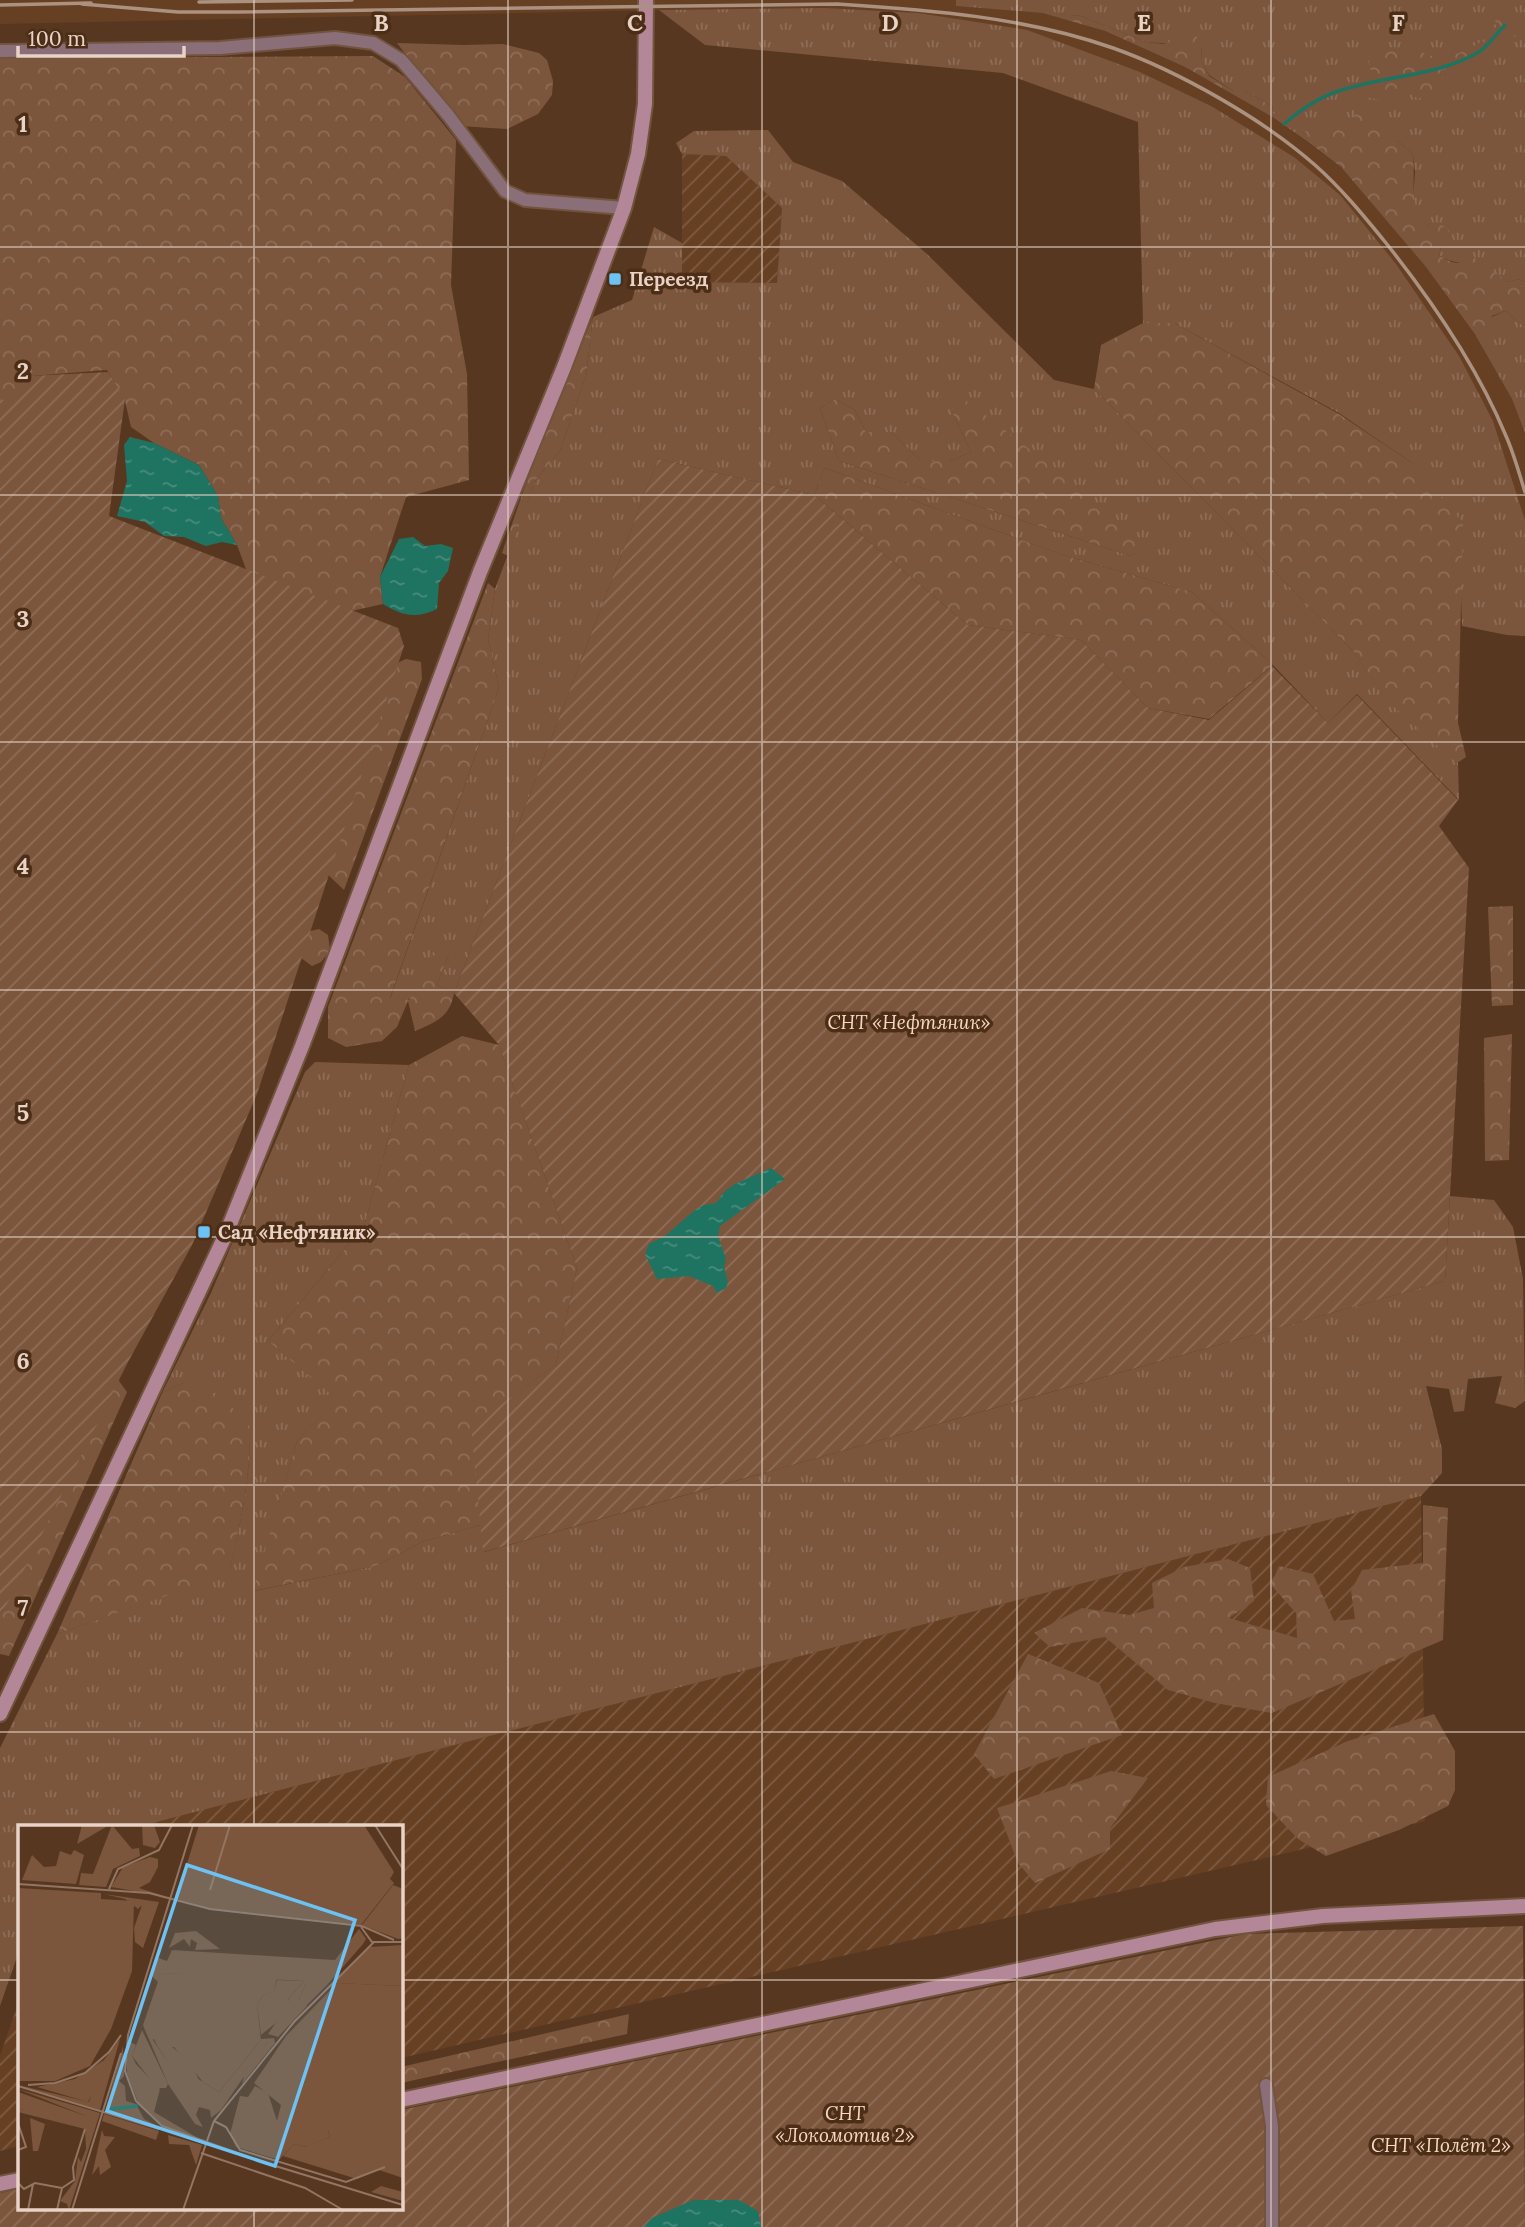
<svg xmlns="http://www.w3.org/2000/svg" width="1525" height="2227" font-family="Lora,serif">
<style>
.built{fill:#674024}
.industrial{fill:url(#industrial-furrows)}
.grass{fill:url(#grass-tufts);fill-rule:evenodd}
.forest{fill:url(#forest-crowns)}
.garden{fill:url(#garden-furrows)}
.water{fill:url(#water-ripples)}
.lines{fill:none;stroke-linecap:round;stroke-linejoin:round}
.stream{stroke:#1f7361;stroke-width:3.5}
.street-casing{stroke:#72533e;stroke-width:16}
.secondary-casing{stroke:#72533e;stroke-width:18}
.street{stroke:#8a6e78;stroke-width:12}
.secondary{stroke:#b38797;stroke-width:14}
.rail{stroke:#ab9180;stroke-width:3.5}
.grid{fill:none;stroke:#e8d3c6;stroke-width:2;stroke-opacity:0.55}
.poi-dot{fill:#6dc2f3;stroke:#4c2d16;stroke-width:2.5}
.labels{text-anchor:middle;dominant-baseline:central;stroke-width:7;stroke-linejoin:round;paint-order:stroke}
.poi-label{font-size:19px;font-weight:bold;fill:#e8d3c6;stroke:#4c2d16;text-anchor:start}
.park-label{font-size:19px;font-style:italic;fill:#f8d8c3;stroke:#4c2d16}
.inset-river{fill:none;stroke:#1f7361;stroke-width:3.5}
.inset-road{fill:none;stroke:#927562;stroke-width:2}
.view{fill:#6dc2f3;fill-opacity:0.15;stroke:#6dc2f3;stroke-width:3.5}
.inset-edge{fill:none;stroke:#e8d3c6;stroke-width:3.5}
.grid-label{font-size:23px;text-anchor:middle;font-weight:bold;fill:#e8d3c6;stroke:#4c2d16;stroke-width:7;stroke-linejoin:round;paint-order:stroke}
</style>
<defs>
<pattern id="industrial-furrows" width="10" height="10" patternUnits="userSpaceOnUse" patternTransform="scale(1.75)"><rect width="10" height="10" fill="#674024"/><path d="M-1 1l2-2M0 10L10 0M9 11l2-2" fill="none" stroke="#7d5b42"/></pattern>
<pattern id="grass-tufts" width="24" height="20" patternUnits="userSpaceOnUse" patternTransform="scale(1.75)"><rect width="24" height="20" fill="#7b563d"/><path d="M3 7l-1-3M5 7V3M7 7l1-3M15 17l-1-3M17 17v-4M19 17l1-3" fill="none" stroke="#8e6d58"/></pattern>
<pattern id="forest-crowns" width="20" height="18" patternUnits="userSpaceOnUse" patternTransform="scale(1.75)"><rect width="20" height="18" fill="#7b563d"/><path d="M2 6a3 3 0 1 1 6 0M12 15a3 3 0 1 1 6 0" fill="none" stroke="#8e6d58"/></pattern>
<pattern id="garden-furrows" width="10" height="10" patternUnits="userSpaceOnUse" patternTransform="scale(1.75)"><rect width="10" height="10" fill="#7b563d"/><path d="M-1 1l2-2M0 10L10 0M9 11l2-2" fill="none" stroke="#8e6d58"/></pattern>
<pattern id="water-ripples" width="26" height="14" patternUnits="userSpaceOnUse" patternTransform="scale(1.75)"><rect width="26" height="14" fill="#1f7361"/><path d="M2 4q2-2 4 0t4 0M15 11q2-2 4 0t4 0" fill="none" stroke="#4a8c7d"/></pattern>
</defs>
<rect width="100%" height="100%" fill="#583720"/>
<polygon class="built" points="0,0 956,0 956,6 1039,12 1105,31 1185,67 1274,118 1341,167 1426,267 1477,337 1512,399 1525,433 1525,520 1493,421 1459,357 1396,264 1294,157 1210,106 1140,72 946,19 845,9 660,10 0,24"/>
<g class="industrial">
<polygon points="682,154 726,156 782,208 777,283 682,282"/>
<polygon points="1421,1496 1425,1821 401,2058 401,1826 141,1826"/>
<polygon points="19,2001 19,2146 0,2151 0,2056"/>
</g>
<g class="grass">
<path d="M956 0H1525V282L1519 279 1508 282C1495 273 1481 267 1465 264 1454 261 1449 262 1439 255L1441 246 1429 227 1418 217 1413 200 1415 172 1413 154 1397 140 1391 125 1306 130 1308 142 1274 118 1272 106 1245 91H1233L1209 75 1202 61 1201 46 1146 42 1081 16 956 6Z"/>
<polygon points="824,8 918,13 1027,30 1140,72 1211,106 1294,157 1340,195 1396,264 1459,356 1493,421 1525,520 1525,636 1507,635 1462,626 1461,595 1412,463 1339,413 1174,323 1143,323 1138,122 1003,73 705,45 659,10"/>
<path d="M768 130 793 162 842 181 927 254 1054 380 1094 389 1353 651 1385 698 1458 763 1459 800 1357 694 1328 723 1273 665 1192 592 1063 555 825 468 814 495 658 459 454 993 437 985 449 953 408 1000 390 999 499 688 488 639 495 589 535 481 560 450 586 376 593 317 632 300 654 227 682 243V282L777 283 782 208 726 156 682 154 676 143 694 131ZM835 399 855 410 866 432H891L921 461H950L971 452 952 412 1148 547 1131 556 839 461 820 408Z"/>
<polygon points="1505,311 1525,327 1525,433 1512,399 1476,336 1492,317"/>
<path d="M315 1062 409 1065 364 1226 268 1341 337 1399 297 1441 254 1591 376 1566 424 1541 481 1525 484 1552 1445 1281 1450 1196 1494 1200 1513 1227 1523 1279 1525 1401 1515 1408 1495 1403 1502 1376 1468 1379 1464 1411 1454 1412 1449 1389 1426 1386 1442 1449V1473L1421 1496 141 1826H19V1951L0 2006V1748L57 1634 229 1573C240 1525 251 1478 250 1427L183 1383 162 1393 211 1293 305 1072Z"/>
</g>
<g class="forest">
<polygon points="1039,12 1081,16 1146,42 1164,44 1172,37 1196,35 1201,46 1202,61 1209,76 1233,91 1245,91 1272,106 1274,118 1185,67 1105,31"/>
<path d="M1502 13 1515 18 1519 28 1516 37 1502 32C1476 48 1484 65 1446 67L1442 78 1448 86 1455 89 1453 96 1443 92 1435 81V97L1424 94 1419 99 1403 90 1392 88 1394 102 1389 110 1377 100 1363 96 1366 85 1373 78 1367 55C1379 44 1390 50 1404 53 1409 54 1415 52 1421 52 1424 53 1428 55 1431 56 1457 59 1480 46 1496 27L1495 17Z"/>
<polygon points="397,43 463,45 503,44 539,53 547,60 553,81 552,95 538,114 507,129 460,126"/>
<polygon points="373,56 405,77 456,140 451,285 467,374 469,480 406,497 380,577 383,604 333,615 249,577 237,545 221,518 218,496 199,465 154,443 131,427 125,401 107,370 31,376 16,414 0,403 0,58"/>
<path d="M1355 110 1365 112 1373 125H1391L1397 128V140L1413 154C1416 181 1407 206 1429 227L1442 225 1451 232 1450 241 1441 246 1439 255C1452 264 1460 266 1473 257L1508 282 1519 279 1525 282V327L1505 311 1492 316 1491 329 1480 332 1477 337 1426 267 1341 167 1308 142 1305 130 1313 126H1353Z"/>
<polygon points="593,317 586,376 560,450 535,481 508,556 502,553 535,457"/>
<polygon points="1143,323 1174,323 1339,414 1412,463 1463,523 1458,723 1466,757 1457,763 1385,699 1353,651 1094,389 1101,345"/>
<polygon points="835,399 855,410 866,432 891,432 921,461 950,461 971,452 952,412 956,399 969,402 1085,493 1149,547 1131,556 839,461 820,408"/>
<polygon points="825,468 1063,555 1192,592 1273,665 1209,719 1148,708 1081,640 968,625 814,495"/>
<path d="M488 583 495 589 488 639 499 688 390 998 409 1000 438 943 449 953 437 985 454 993C450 1017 436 1022 415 1031L408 1001 397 1027 382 1041 346 1047 328 1038V1007Z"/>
<polygon points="406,659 421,662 422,679 344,890 324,871 393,665"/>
<polygon points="1513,906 1513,1005 1492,1006 1488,907"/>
<polygon points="319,929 328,935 330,951 321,962 312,966 297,955 302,933"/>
<polygon points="1512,1034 1509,1160 1485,1161 1484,1038"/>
<polygon points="462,1036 499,1045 577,1268 556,1364 472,1427 481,1525 424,1541 376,1566 253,1591 297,1441 336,1399 268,1341 364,1226 409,1065"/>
<polygon points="111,1370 127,1392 9,1656 0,1654 0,1603"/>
<path d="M183 1383 221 1395 250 1427C251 1478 240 1525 229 1574L57 1634 162 1393Z"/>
<polygon points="1423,1505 1448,1508 1443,1640 1272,1713 1215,1703 1168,1690 1105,1637 1050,1647 1034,1633 1082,1608 1129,1615 1154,1608 1152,1583 1184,1567 1228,1559 1250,1568 1254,1601 1229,1618 1297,1638 1296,1613 1271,1585 1279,1566 1313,1574 1334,1621 1355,1619 1351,1591 1362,1570 1423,1563"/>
<polygon points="1028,1654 1099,1683 1122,1735 994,1779 974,1754"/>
<polygon points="1434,1714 1455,1751 1455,1790 1448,1806 1399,1830 1326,1856 1298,1839 1266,1805 1268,1777 1348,1741"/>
<polygon points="1111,1771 1148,1778 1110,1828 1110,1849 1035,1883 1018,1863 997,1808"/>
<polygon points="629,2014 627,2034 401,2083 401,2067"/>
</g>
<g class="garden">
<polygon points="108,372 125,399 109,516 398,628 404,646 257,1094 192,1245 128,1362 0,1618 0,398 13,406 30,376"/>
<polygon points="658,459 814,495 968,625 1081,640 1148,708 1209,720 1272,666 1328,723 1357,695 1458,800 1439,826 1469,868 1445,1281 483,1552 471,1427 556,1364 577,1268 499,1045 454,993"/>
<polygon points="1523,1926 1525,2227 0,2227 0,2193 19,2189 19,2208 401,2208 401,2110 1245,1934"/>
</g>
<g class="water">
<polygon points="130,437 154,443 199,465 218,496 221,518 237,545 222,542 206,546 184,537 164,536 145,522 117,516 127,481 124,445"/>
<path d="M413 537 425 546 441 544 453 548 448 571 439 583 437 609C416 619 403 616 383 604L380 577 399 539Z"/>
<polygon points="771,1168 785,1179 720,1226 718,1236 726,1259 724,1267 728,1282 726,1288 716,1293 713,1286 689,1276 657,1279 645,1254 649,1244 665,1236 695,1210 704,1205 716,1203 725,1191 735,1184"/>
<polygon points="693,2200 739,2200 758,2211 761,2227 644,2227 652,2218"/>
</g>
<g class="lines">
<path class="stream" d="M1284 124C1299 111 1314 100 1333 93 1380 75 1435 78 1479 52 1488 46 1497 33 1505 25"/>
<defs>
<g id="street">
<polyline points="0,51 220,48 335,38 373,43 401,60 415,76 448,115 505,191 525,200 624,208"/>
<polyline points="1266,2085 1272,2126 1272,2227"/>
</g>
<g id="secondary">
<polyline points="0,1714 226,1234 302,1046 480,572 564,367 624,208 638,154 645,104 646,0"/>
<polyline points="401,2100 1215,1929 1323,1916 1525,1906"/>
<polyline points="0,2184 19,2180"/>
</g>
</defs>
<use href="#street" class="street-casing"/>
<use href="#secondary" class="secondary-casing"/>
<use href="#street" class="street"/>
<use href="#secondary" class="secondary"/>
<g class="rail">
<polyline points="199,2 352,0"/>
<path d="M82 4 178 12H235L837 4C930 10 1025 17 1113 48 1178 71 1263 119 1315 165 1341 188 1364 216 1386 243 1433 302 1477 366 1506 436 1514 454 1519 473 1525 492"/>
<polyline points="0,5 91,3"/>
</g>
</g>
<path class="grid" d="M254 0V1826M508 0V2227M762 0V2227M1017 0V2227M1271 0V2227M0 247H1525M0 495H1525M0 742H1525M0 990H1525M0 1237H1525M0 1485H1525M0 1732H1525M0 1980H19M401 1980H1525M254 2208V2227"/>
<g class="poi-dot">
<rect x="608" y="272" width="14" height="14" rx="3.5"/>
<rect x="197" y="1225" width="14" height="14" rx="3.5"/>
</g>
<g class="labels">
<g class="poi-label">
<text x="629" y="279">Переезд</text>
<text x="218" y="1232">Сад «Нефтяник»</text>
</g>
<g class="park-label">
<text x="909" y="1022">СНТ «Нефтяник»</text>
<text x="845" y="2113">СНТ<tspan x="845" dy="22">«Локомотив 2»</tspan></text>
<text x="1441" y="2145">СНТ «Полёт 2»</text>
</g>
</g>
<g transform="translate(18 1825)">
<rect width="385" height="385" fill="#583720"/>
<path d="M375 60 385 64V113L380 114 344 100ZM341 104 348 114 345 119 310 159H288L281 174 289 181 260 212 250 209 261 193 275 183 270 174 286 156 144 148 140 157 134 151 138 132 149 136 154 125 317 135ZM385 120V161L316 158 352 122ZM125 200 147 233 201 267 243 215 250 217 203 285 193 293 192 285 181 282 178 290 185 302 177 299 150 259ZM102 214 82 285 0 260 71 277 86 235ZM109 215 118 220 114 231 118 239 142 264 136 287 185 316 145 301 120 277 109 249ZM105 221 106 251 101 256 107 261 108 276 118 279 126 294 151 307 87 287ZM0 264 82 288 51 385 49 379 42 376 57 356 60 332 63 337 68 324 67 304 0 287V284L68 291ZM86 289 141 306 138 315 84 296ZM150 310 184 320 178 340 171 320 151 319Z" fill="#7b563d"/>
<path d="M64 0H88V2L59 19ZM94 0 114 24 121 23 122 31 95 44 88 62 61 60 63 48 75 49ZM124 0H136L142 17 137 23 125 20ZM56 25 66 30 58 59 4 55 14 30 26 42 38 41 42 26 53 30ZM132 32 140 34V42L132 57 121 63 146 71 93 62 105 42ZM86 69 141 77 125 123 117 117 116 103 124 80 120 84 107 74ZM178 106 202 124 177 125 179 118 173 114 172 122 166 114 151 123 157 108ZM259 155 286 156 270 174 276 183 243 210 239 180 245 170 256 166ZM288 159H310L287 182 281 174ZM124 205 150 259 148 263H139L114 231ZM256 213 257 218 224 259 227 247 250 217 243 221V214ZM149 218 173 237 183 260 147 233 140 222ZM86 235 83 253 70 277 19 262 57 254ZM237 261 250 268 259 296 270 295 300 310 301 305H310L312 312 289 322 276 319 261 335 218 322 212 309 222 271 230 272ZM0 267 68 291 67 294 0 284ZM12 293 27 299 20 326H15ZM84 305 86 311 97 312 87 325 93 342 82 350 81 341 74 350ZM363 361 385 367V376L353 367Z" fill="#7b563d"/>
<path d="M181 0H346L376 47 372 54 376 58 343 100 189 83 158 74ZM0 63 83 68V74L116 76 114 146 93 204 72 241 37 256H0ZM143 148 259 152 256 167 245 170 239 180 243 215 201 267 185 257 156 222H140L136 214 132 216 125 200ZM319 158 385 161V353L361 345 339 354 265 331 276 319 288 322 312 312 310 305H301V310L281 309 270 296H259L263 280 236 258 268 211Z" fill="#7b563d"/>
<path class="inset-river" d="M92 284 120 281"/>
<path class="inset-road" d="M175 0 110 210 107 246 118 276 144 301 248 338M357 0 385 44M0 59 131 68 192 84 344 101 376 115M91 64 100 44 141 25 154 0M192 65 212 0M343 102 354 117H385M10 260 37 258 67 248 91 227 103 210M0 261 141 304M196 296 208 302 222 325 328 357 367 342M0 298 8 322 0 325M183 328 287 363 325 385M241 336 385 380M0 358 6 364 17 358 44 363M10 385 15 359M39 385 44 363 56 355 55 342 67 304M54 385 103 228M165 385 196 296 276 197 356 117"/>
<path class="view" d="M169 40 337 95 257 341 89 286Z"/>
<rect width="385" height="385" class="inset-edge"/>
</g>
<g class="grid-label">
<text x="381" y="31">B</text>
<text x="635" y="31">C</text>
<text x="890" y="31">D</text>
<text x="1144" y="31">E</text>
<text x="1398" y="31">F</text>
<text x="23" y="132">1</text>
<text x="23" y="379">2</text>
<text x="23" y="627">3</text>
<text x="23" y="874">4</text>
<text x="23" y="1121">5</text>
<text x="23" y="1369">6</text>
<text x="23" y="1616">7</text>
</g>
<path d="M18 46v10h166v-10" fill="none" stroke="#e8d3c6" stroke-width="3.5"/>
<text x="28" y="46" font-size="21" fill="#e8d3c6" stroke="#4c2d16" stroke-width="5" paint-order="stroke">100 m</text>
</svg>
